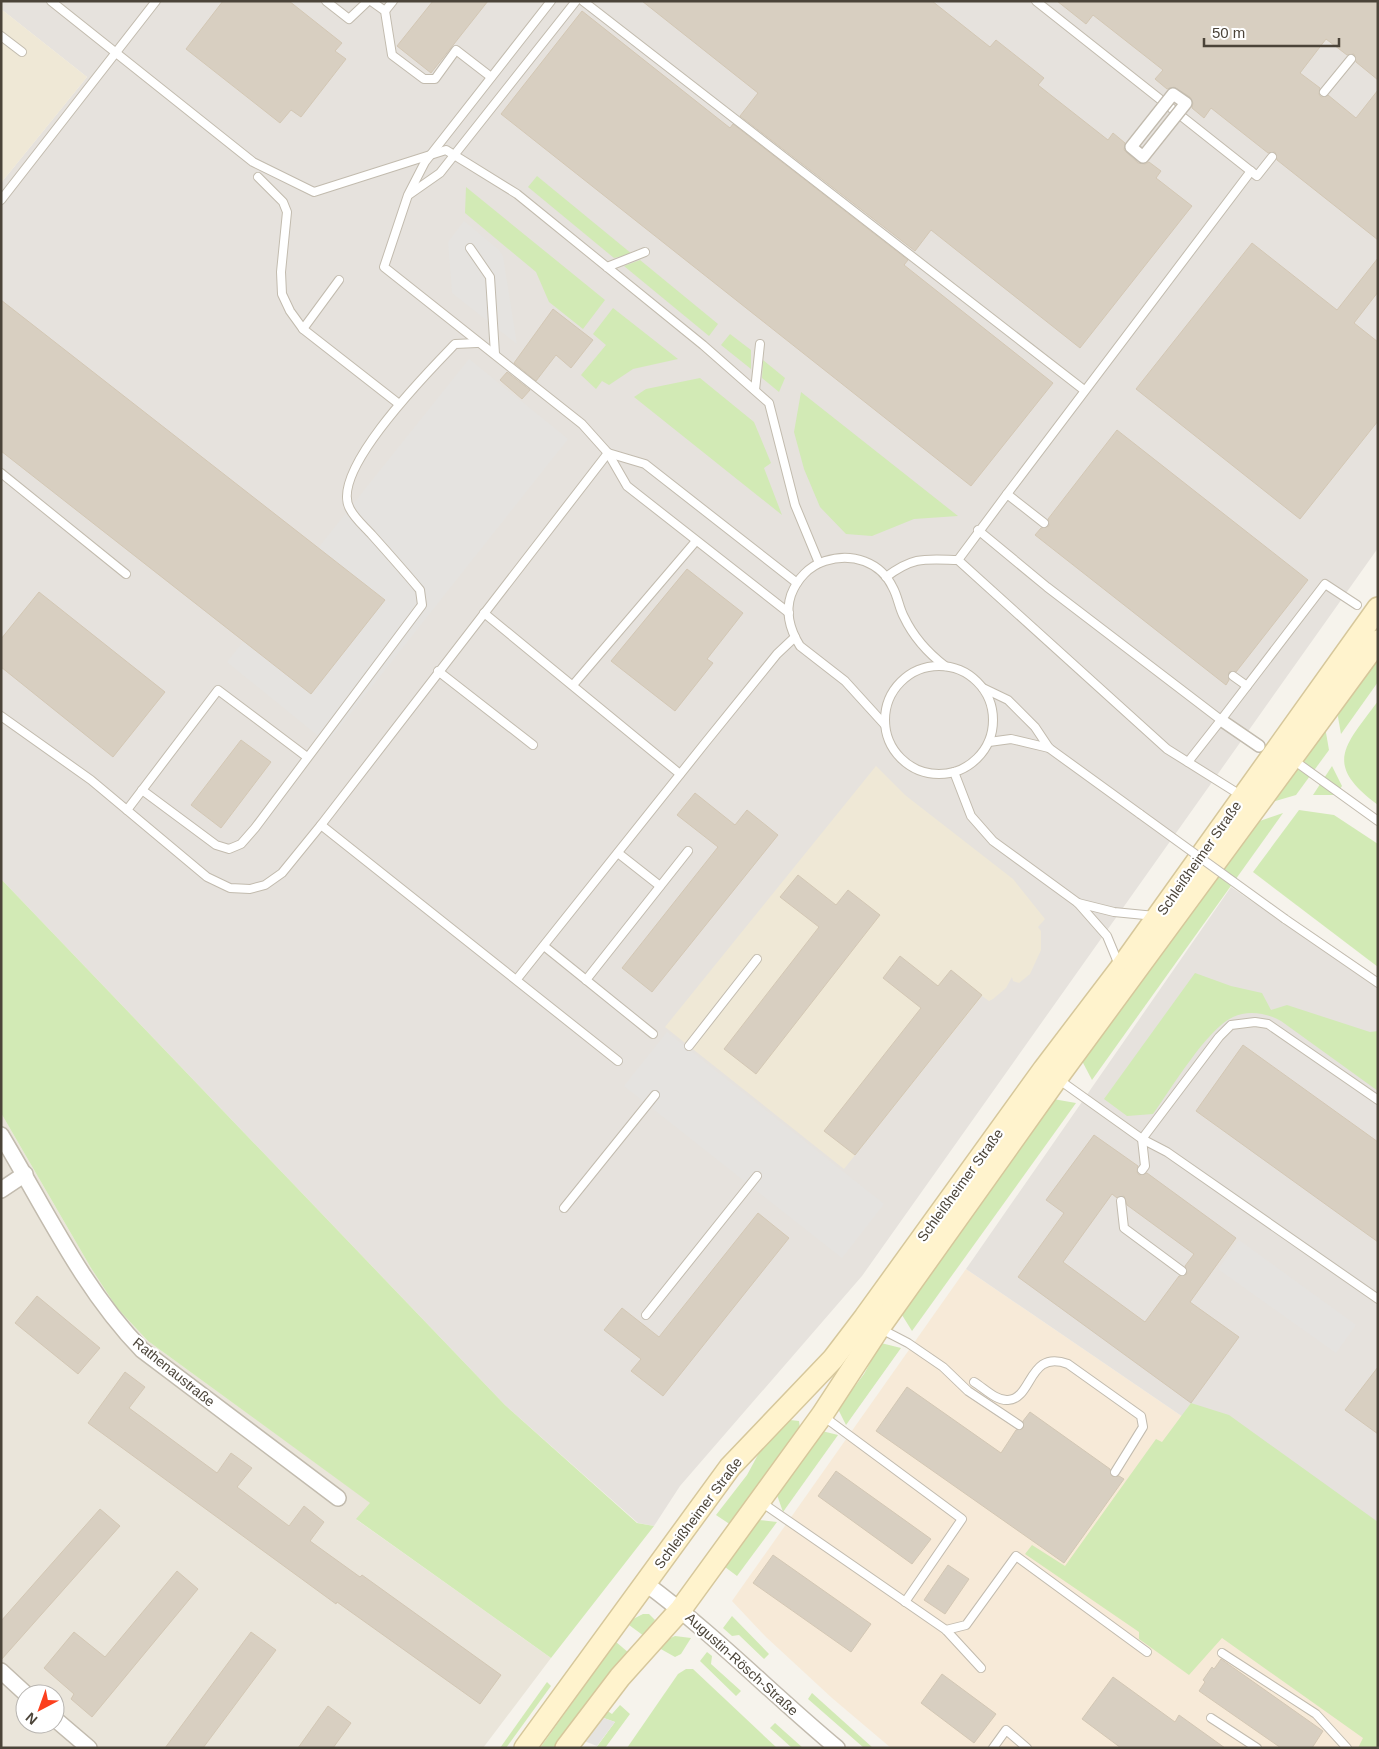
<svg xmlns="http://www.w3.org/2000/svg" width="1379" height="1749" font-family="Arial,sans-serif">
<style>
.residential{fill:#eae5da;fill-rule:evenodd}
.commercial{fill:#f7ead8}
.industrial{fill:#e6e2dd}
.education{fill:#efe8d6}
.green{fill:#d2eab5}
.parking{fill:#e5e3e0}
.building{fill:#d8cfc1;stroke:#d3c7b4;fill-rule:evenodd}
.lines{fill:none;stroke-linecap:round;stroke-linejoin:round}
.service-casing{stroke:#c2bbae;stroke-width:10}
.pedestrian-casing{stroke:#c2bbae;stroke-width:14}
.minor-casing{stroke:#c2bbae;stroke-width:18}
.secondary-casing{stroke:#d6c79b;stroke-width:24}
.service{stroke:#fff;stroke-width:8}
.pedestrian{stroke:#fff;stroke-width:11}
.minor{stroke:#fff;stroke-width:15}
.secondary{stroke:#fff3cd;stroke-width:21}
.service-bridge-casing{stroke:#c2bbae;stroke-width:10;stroke-linecap:butt}
.pedestrian-bridge-casing{stroke:#c2bbae;stroke-width:14;stroke-linecap:butt}
.service-bridge{stroke:#fff;stroke-width:8}
.pedestrian-bridge{stroke:#fff;stroke-width:11}
.labels{text-anchor:middle;dominant-baseline:central;stroke-width:4.5;stroke-linejoin:round;paint-order:stroke}
.street-label{font-size:14px;fill:#4b4439;stroke:#fff}
</style>
<rect width="100%" height="100%" fill="#f6f3ec"/>
<path class="residential" d="M1 1113 91 1268 117 1308 148 1341 371 1503 357 1520 551 1658 483 1748H1ZM25 1694H55V1724H25Z"/>
<polygon class="commercial" points="966,1269 1183,1417 1378,1748 891,1748 832,1698 766,1637 732,1601"/>
<g class="industrial">
<polygon points="1,1 1378,1 1378,548 862,1276 680,1486 654,1526 638,1523 505,1405 1,879 1,183 87,77 1,9"/>
<polygon points="1231,887 1378,988 1378,1737 1183,1417 966,1269"/>
</g>
<g class="education">
<polygon points="1,9 87,77 1,183"/>
<polygon points="876,766 905,795 1013,879 1045,919 1038,927 1041,931 1041,950 1030,974 1019,983 1013,981 1012,977 1006,988 993,999 989,1001 982,996 844,1169 665,1027"/>
</g>
<g class="green">
<polygon points="537,176 632,254 614,258 528,187"/>
<polygon points="466,187 605,300 583,329 549,302 536,272 465,213"/>
<polygon points="640,260 718,324 709,336 624,266"/>
<polygon points="613,308 678,359 633,369 609,385 602,381 596,389 581,375 606,345 593,334"/>
<polygon points="730,334 751,350 751,369 721,345"/>
<polygon points="763,360 785,378 779,392 762,378"/>
<polygon points="700,378 754,422 771,463 764,468 782,515 634,397 646,389"/>
<polygon points="801,392 958,516 914,519 872,536 846,534 820,507 804,469 794,432"/>
<polygon points="1378,649 1378,682 1341,734 1338,717 1339,705"/>
<path d="M1378 701V805C1323 764 1344 747 1378 701Z"/>
<polygon points="1325,727 1329,750 1296,795 1272,802"/>
<polygon points="1332,766 1342,786 1336,795 1313,795"/>
<polygon points="1299,810 1334,815 1378,844 1378,967 1253,872"/>
<polygon points="1283,813 1092,1080 1081,1059 1257,822"/>
<polygon points="1,879 505,1405 637,1523 654,1526 551,1658 356,1519 370,1503 148,1341 117,1308 91,1268 1,1113"/>
<path d="M1195 973 1231 986 1262 993 1271 1010 1287 1005 1370 1032 1378 1031V1091L1281 1021C1267 1013 1248 1010 1233 1017 1207 1029 1171 1089 1153 1114L1127 1116 1104 1099Z"/>
<polygon points="1053,1099 1076,1103 912,1331 902,1315 904,1307"/>
<polygon points="881,1343 901,1348 846,1425 838,1409 864,1374"/>
<polygon points="1191,1403 1229,1415 1378,1522 1378,1748 1358,1748 1363,1738 1222,1638 1189,1675 1139,1639 1139,1632 1025,1554 1032,1545 1065,1566 1156,1439 1162,1442"/>
<polygon points="790,1420 799,1421 800,1428 731,1525 716,1515 747,1475 760,1451"/>
<polygon points="822,1431 838,1435 783,1512 777,1495"/>
<polygon points="759,1520 777,1522 737,1576 725,1567"/>
<polygon points="643,1614 649,1614 655,1620 644,1636 629,1625 633,1619"/>
<polygon points="732,1616 769,1654 764,1659 739,1635 732,1636 723,1628"/>
<polygon points="675,1636 691,1638 681,1654 675,1657 659,1648 666,1640"/>
<polygon points="616,1642 629,1653 556,1748 540,1748"/>
<polygon points="707,1652 712,1656 711,1664 741,1691 736,1696 700,1661"/>
<polygon points="686,1669 693,1669 777,1748 627,1748 678,1674"/>
<polygon points="547,1682 551,1686 506,1748 500,1748"/>
<polygon points="812,1693 873,1748 864,1748 808,1699"/>
<polygon points="620,1705 630,1714 605,1748 596,1748 615,1722 601,1717 606,1710 612,1714"/>
<polygon points="775,1723 803,1748 792,1748 770,1728"/>
</g>
<g class="parking">
<polygon points="464,221 499,250 503,256 517,344 452,293 448,242"/>
<polygon points="469,359 568,439 327,743 227,662"/>
<polygon points="667,1032 884,1204 842,1258 624,1086"/>
<polygon points="1239,1240 1356,1325 1336,1353 1218,1269"/>
<polygon points="601,1717 615,1722 597,1746 584,1741"/>
</g>
<g class="building">
<polygon points="223,1 289,1 342,43 335,51 346,59 301,117 291,110 280,123 186,49"/>
<polygon points="433,1 488,1 431,73 397,46"/>
<polygon points="642,1 932,1 990,47 996,40 1044,78 1038,85 1108,140 1113,133 1125,143 1124,150 1138,163 1145,164 1149,162 1161,171 1156,178 1192,206 1080,348 931,230 915,251 740,116 758,93"/>
<polygon points="1057,1 1378,1 1378,80 1356,62 1354,54 1347,55 1326,39 1300,73 1320,88 1319,94 1321,97 1328,95 1356,118 1378,90 1378,240 1277,160 1275,152 1268,153 1211,108 1204,118 1192,108 1193,103 1190,97 1174,87 1167,89 1155,79 1163,70 1093,15 1086,24"/>
<polygon points="582,11 730,128 733,124 908,260 904,265 1053,383 971,486 501,114"/>
<polygon points="1252,243 1337,310 1378,258 1378,292 1354,323 1378,342 1378,421 1300,519 1136,389"/>
<polygon points="1,300 385,600 311,694 1,451"/>
<polygon points="553,309 593,340 571,368 556,355 536,381 514,363"/>
<polygon points="507,372 530,390 522,399 500,380"/>
<polygon points="1117,430 1308,580 1236,672 1229,672 1229,680 1226,685 1035,535 1041,528 1049,526 1048,519"/>
<polygon points="687,569 743,613 707,659 713,663 675,711 611,661"/>
<polygon points="39,592 165,692 113,757 1,667 1,639"/>
<polygon points="241,740 271,762 221,828 191,805"/>
<polygon points="695,793 735,825 747,810 778,835 652,992 622,968 718,847 677,815"/>
<polygon points="798,875 836,905 848,890 880,915 756,1074 724,1049 819,927 780,897"/>
<polygon points="900,956 938,986 951,970 982,995 855,1155 824,1131 921,1008 883,978"/>
<polygon points="1243,1045 1378,1142 1378,1242 1196,1111"/>
<path d="M1094 1135 1138 1166 1137 1172 1139 1175 1147 1173 1236 1238 1190 1302 1239 1337 1191 1403 1018 1277 1064 1213 1046 1200ZM1112 1194 1117 1198 1124 1196 1127 1205 1194 1254 1185 1266 1187 1274 1179 1276 1145 1322 1063 1262Z"/>
<polygon points="758,1213 789,1238 663,1396 631,1371 641,1359 604,1330 622,1308 659,1337"/>
<polygon points="37,1296 100,1348 78,1374 15,1323"/>
<polygon points="1378,1367 1378,1434 1345,1410"/>
<polygon points="125,1372 145,1387 129,1408 217,1473 231,1453 252,1468 237,1487 289,1526 304,1506 324,1522 310,1541 360,1577 362,1575 501,1675 480,1704 337,1602 336,1604 88,1423"/>
<polygon points="907,1387 1001,1453 1016,1430 1023,1428 1023,1421 1030,1412 1110,1469 1112,1476 1119,1476 1124,1479 1064,1563 876,1431"/>
<polygon points="836,1471 931,1539 912,1564 818,1496"/>
<polygon points="100,1509 120,1526 1,1660 1,1621"/>
<polygon points="773,1555 871,1624 851,1652 753,1583"/>
<polygon points="948,1565 969,1579 945,1614 924,1600"/>
<polygon points="177,1571 198,1589 92,1717 71,1699 74,1694 44,1668 74,1632 105,1657"/>
<polygon points="251,1632 276,1650 203,1748 165,1748"/>
<polygon points="1221,1659 1323,1731 1312,1748 1281,1748 1199,1691 1205,1682 1203,1680 1212,1667 1214,1669"/>
<polygon points="942,1674 996,1714 974,1743 921,1703"/>
<polygon points="1113,1677 1175,1722 1179,1715 1225,1748 1121,1748 1082,1719"/>
<polygon points="328,1706 351,1723 333,1748 298,1748"/>
</g>
<g class="lines">
<defs>
<g id="service">
<polyline points="51,1 253,162 314,192 446,150 517,194 703,345 769,403 795,505 819,563"/>
<polyline points="326,1 349,19 368,1"/>
<polyline points="371,1 385,11 392,55 424,79 435,79 456,50 491,77"/>
<polyline points="551,1 425,162 408,195 384,267 582,424 608,453 627,486 789,613"/>
<polyline points="583,1 1084,390"/>
<polyline points="1036,1 1257,176 1272,157"/>
<polyline points="385,11 393,1"/>
<polyline points="1,36 22,52"/>
<polyline points="1324,92 1351,59"/>
<polyline points="258,177 283,202 287,212 281,272 282,294 290,311 303,329 399,404"/>
<polyline points="410,194 440,173 576,1"/>
<polyline points="1,200 156,1"/>
<polyline points="470,248 490,277 495,354"/>
<polyline points="607,267 645,252"/>
<polyline points="303,329 339,280"/>
<polyline points="755,390 760,344"/>
<polyline points="608,453 645,464 797,583"/>
<polyline points="1,473 126,574"/>
<polyline points="1007,494 1251,171"/>
<polyline points="978,530 1047,587 1221,720 1188,762"/>
<polyline points="958,560 1167,749 1242,796"/>
<path d="M886 577C914 556 925 559 958 560L1007 494 1044 523"/>
<polyline points="484,613 680,774"/>
<circle cx="939" cy="720" r="54"/>
<polyline points="438,671 533,745"/>
<polyline points="1233,676 1247,686"/>
<polyline points="573,685 696,541"/>
<polyline points="983,688 1008,700 1035,727 1049,748 1140,814"/>
<polyline points="1,716 91,780 207,877 230,888 250,889 265,885 282,873 321,825 608,453"/>
<polyline points="1221,720 1325,584 1357,605"/>
<path d="M885 725 845 681 800 646C790 630 785 613 791 595 797 579 809 566 825 561 852 552 881 562 893 588 898 597 899 608 904 617 913 636 928 653 945 666"/>
<polyline points="989,742 1011,739 1049,748"/>
<polyline points="1292,759 1378,821"/>
<polyline points="954,772 971,816 993,841 1078,903 1107,936 1119,965"/>
<path d="M142 790 216 845 229 849 241 844 255 828 422 605 420 590C405 572 389 554 372 535 365 527 355 519 350 509 328 472 430 370 455 344L477 343"/>
<polyline points="127,810 218,690 307,757"/>
<polyline points="321,825 618,1061"/>
<polyline points="618,853 660,886"/>
<polyline points="1078,903 1114,912 1155,916"/>
<polyline points="1285,919 1378,983"/>
<polyline points="544,946 653,1034"/>
<polyline points="517,979 705,743 777,654 795,637"/>
<polyline points="586,980 688,851"/>
<polyline points="689,1046 757,959"/>
<polyline points="1058,1079 1142,1139 1167,1152 1378,1299"/>
<polyline points="1142,1170 1145,1166 1142,1139 1219,1037 1231,1025 1255,1022 1268,1024 1378,1100"/>
<polyline points="1121,1201 1124,1228 1182,1271"/>
<polyline points="564,1208 655,1095"/>
<polyline points="646,1315 757,1176"/>
<polyline points="881,1329 908,1343 943,1367 968,1391 1019,1425"/>
<path d="M974 1382C984 1388 996 1401 1008 1400 1033 1399 1028 1349 1068 1364L1141 1416 1143 1427 1115 1472"/>
<polyline points="823,1416 962,1519 905,1602"/>
<polyline points="761,1502 946,1630 981,1668"/>
<polyline points="946,1630 966,1625 1016,1556 1147,1652"/>
<polyline points="1222,1653 1316,1714 1347,1748"/>
<polyline points="1211,1718 1257,1748"/>
<polyline points="993,1748 1006,1730 1027,1748"/>
</g>
<polyline id="pedestrian" points="1221,720 1259,746"/>
<g id="minor">
<path d="M1 1135C45 1208 82 1288 142 1350L338 1498"/>
<polyline points="1,1190 25,1174"/>
<path d="M645 1583C713 1633 772 1694 837 1748"/>
<polyline points="1,1671 26,1694"/>
<polyline points="55,1719 89,1748"/>
</g>
<g id="secondary">
<polyline points="525,1748 730,1467 833,1359 865,1317 1044,1069 1120,969 1378,608"/>
<polyline points="566,1748 620,1677 681,1609 822,1415 879,1328 1057,1078 1378,641"/>
</g>
</defs>
<use href="#service" class="service-casing"/>
<use href="#pedestrian" class="pedestrian-casing"/>
<use href="#minor" class="minor-casing"/>
<use href="#secondary" class="secondary-casing"/>
<use href="#service" class="service"/>
<use href="#pedestrian" class="pedestrian"/>
<use href="#minor" class="minor"/>
<use href="#secondary" class="secondary"/>
<defs>
<polyline id="service-bridge" points="1140,814 1285,919"/>
<polygon id="pedestrian-bridge" points="1173,94 1186,103 1143,157 1131,147"/>
</defs>
<use href="#service-bridge" class="service-bridge-casing"/>
<use href="#pedestrian-bridge" class="pedestrian-bridge-casing"/>
<use href="#service-bridge" class="service-bridge"/>
<use href="#pedestrian-bridge" class="pedestrian-bridge"/>
</g>
<g class="labels">
<g class="street-label">
<text transform="translate(1199 858) rotate(-55)">Schleißheimer Straße</text>
<text transform="translate(960 1185) rotate(-54)">Schleißheimer Straße</text>
<text transform="translate(174 1372) rotate(39)">Rathenaustraße</text>
<text transform="translate(698 1513) rotate(-53)">Schleißheimer Straße</text>
<text transform="translate(742 1664) rotate(42)">Augustin-Rösch-Straße</text>
</g>
</g>
<rect width="1379" height="1749" fill="none" stroke="#4b4439" stroke-width="5"/>
<g transform="translate(40 1709) rotate(221)"><circle r="24" fill="#ffffff" stroke="#b7b4b0"/>
<path d="M0-4L9 19L0 12L-9 19Z" fill="#fc3f1d"/>
<text y="-8" font-size="14" font-weight="bold" text-anchor="middle" fill="#4b4439">N</text>
</g>
<path d="M1204 38v8h135v-8" fill="none" stroke="#4b4439" stroke-width="2.5"/>
<text x="1212" y="38" font-size="15" fill="#4b4439" stroke="#ffffff" stroke-width="4" paint-order="stroke">50 m</text>
</svg>
